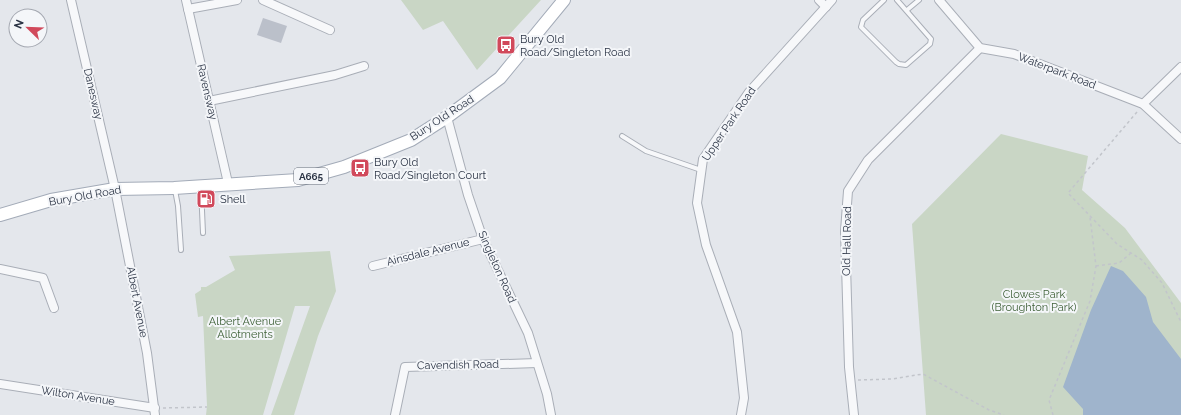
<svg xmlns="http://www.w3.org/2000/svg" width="1181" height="415" font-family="Raleway,sans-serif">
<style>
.green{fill:#c9d6c5}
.water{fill:#9fb4cc}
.building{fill:#bbc0ca}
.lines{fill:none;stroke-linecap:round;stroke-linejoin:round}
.service-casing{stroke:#a9aeb7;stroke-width:6}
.minor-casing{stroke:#a9aeb7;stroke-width:10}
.primary-casing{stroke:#a3abb8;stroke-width:14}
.path{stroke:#c2c5cb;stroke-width:1.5;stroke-dasharray:3 3;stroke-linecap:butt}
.service{stroke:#f7f8fa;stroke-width:4}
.minor{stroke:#f7f8fa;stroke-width:8}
.primary{stroke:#fff;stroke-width:12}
.labels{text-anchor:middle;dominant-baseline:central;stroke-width:4;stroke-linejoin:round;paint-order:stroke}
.shield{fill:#f4f6f9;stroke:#676e7b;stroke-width:1}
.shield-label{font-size:10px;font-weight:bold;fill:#2b3445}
.poi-label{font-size:11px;fill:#2b3445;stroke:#f4f6f9;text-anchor:start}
.street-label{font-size:11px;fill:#2b3445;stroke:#f4f6f9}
.park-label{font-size:11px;fill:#3f6138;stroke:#f4f6f9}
</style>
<rect width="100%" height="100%" fill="#e4e7ec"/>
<g class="green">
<polygon points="401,0 541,0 477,70 443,21 423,30"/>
<polygon points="1001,134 1088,156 1082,190 1125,228 1181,303 1181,415 926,415 912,224"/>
<polygon points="330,251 336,291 318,336 294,415 271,415 310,306 295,306 263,415 206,415 207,406 203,316 198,317 195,294 201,290 201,287 206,287 235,270 229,256"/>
</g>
<polygon class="water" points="1111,266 1123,271 1146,297 1153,322 1181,359 1181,415 1083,415 1083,409 1063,387 1091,310"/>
<polygon class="building" points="263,18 287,26 281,43 257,35"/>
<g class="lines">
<defs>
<g id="service">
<polyline points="884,0 863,20 861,27 896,62 899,64 906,65 930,44 931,39 897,0"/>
<polyline points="907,10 919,0"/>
<polyline points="622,136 646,151 701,170"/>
<polyline points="201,188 203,233"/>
<polyline points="175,190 178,206 181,250"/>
</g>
<g id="minor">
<polyline points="71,0 115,189 147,353 155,415"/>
<polyline points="186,0 228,183"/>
<polyline points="263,0 330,30"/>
<polyline points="819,0 826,7"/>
<polyline points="939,0 980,48 1014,54 1143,104 1181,139"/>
<polyline points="188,9 237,0"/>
<polyline points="209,101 335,75 364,66"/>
<polyline points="1143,104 1181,67"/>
<polyline points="447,117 468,195 483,239 528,333 547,394 551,415"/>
<polyline points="373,266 483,239"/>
<polyline points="0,269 43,278 54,308"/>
<polyline points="0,384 155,408"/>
<polyline points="395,415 405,367 537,363"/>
<polyline points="741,415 744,398 737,332 706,245 697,203 703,159 749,92 832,0"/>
<polyline points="854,415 849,367 845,231 848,191 868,160 980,48"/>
</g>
<polyline id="primary" points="0,215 51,200 115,189 174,188 298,180 344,167 411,140 447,117 500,78 564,0"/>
</defs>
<use href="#service" class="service-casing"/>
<use href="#minor" class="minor-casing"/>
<use href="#primary" class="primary-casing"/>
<g class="path">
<polyline points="1137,112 1068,193 1117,244 1142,260 1162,283 1181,322"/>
<polyline points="1096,266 1119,263 1131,253"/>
<polyline points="858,380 892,379 923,374 989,410 1004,415"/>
<polyline points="163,408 207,407"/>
<polyline points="1053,415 1049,400 1090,301 1096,266 1090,217"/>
</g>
<use href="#service" class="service"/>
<use href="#minor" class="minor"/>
<use href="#primary" class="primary"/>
</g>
<defs>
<symbol id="bus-square" viewBox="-11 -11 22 22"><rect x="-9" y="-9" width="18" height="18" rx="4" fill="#d1495b" stroke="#f4f6f9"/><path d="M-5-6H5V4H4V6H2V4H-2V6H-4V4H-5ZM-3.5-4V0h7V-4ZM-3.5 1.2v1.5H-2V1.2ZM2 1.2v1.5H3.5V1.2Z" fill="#fff"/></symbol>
<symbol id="fuel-square" viewBox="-11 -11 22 22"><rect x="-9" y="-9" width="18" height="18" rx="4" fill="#d1495b" stroke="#f4f6f9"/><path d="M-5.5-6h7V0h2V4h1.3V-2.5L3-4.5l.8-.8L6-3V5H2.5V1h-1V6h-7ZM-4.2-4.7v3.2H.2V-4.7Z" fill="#fff"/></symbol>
</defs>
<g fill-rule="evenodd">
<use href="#bus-square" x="495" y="34" width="22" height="22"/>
<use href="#bus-square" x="349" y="157" width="22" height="22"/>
<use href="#fuel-square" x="195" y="188" width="22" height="22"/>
</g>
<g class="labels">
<rect class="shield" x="294" y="168" width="34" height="16" rx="3"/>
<g class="shield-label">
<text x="311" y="176">A665</text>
</g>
<g class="poi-label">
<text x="520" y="39">Bury Old<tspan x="520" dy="13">Road/Singleton Road</tspan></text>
<text x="374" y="162">Bury Old<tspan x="374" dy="13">Road/Singleton Court</tspan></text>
<text x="220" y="199">Shell</text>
</g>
<g class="street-label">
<text transform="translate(1057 71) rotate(21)">Waterpark Road</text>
<text transform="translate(207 92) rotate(77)">Ravensway</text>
<text transform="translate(93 94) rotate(77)">Danesway</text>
<text transform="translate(442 118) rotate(-33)">Bury Old Road</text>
<text transform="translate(729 124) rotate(-56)">Upper Park Road</text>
<text transform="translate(85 196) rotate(-10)">Bury Old Road</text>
<text transform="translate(847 241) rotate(-89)">Old Hall Road</text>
<text transform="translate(428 252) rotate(-14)">Ainsdale Avenue</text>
<text transform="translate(497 267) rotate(66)">Singleton Road</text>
<text transform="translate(137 302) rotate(79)">Albert Avenue</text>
<text transform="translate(458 365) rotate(-1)">Cavendish Road</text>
<text transform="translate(78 396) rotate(9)">Wilton Avenue</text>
</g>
<g class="park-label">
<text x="1034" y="294">Clowes Park<tspan x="1034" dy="13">(Broughton Park)</tspan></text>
<text x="245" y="321">Albert Avenue<tspan x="245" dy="13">Allotments</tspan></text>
</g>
</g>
<g transform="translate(28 28) rotate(293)"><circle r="19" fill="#f4f6f9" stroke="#a4a8b1"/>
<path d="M0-3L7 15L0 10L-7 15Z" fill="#d1495b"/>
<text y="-6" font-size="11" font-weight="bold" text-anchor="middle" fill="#2b3445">N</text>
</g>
</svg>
